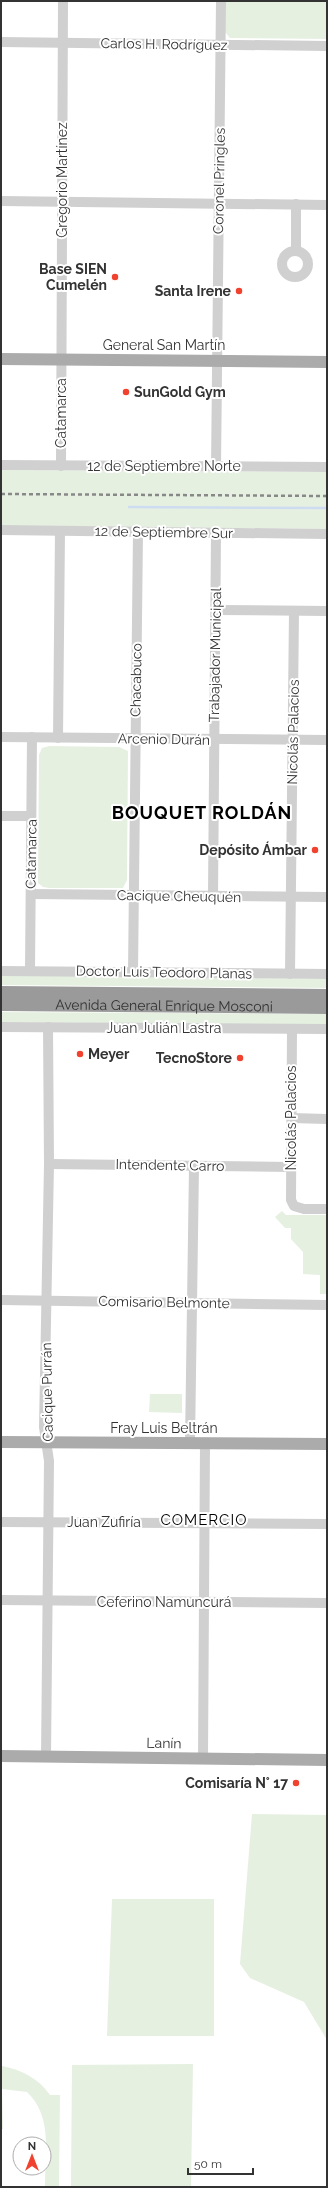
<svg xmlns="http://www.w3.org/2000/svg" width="328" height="2188" font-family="Raleway,sans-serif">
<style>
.green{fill:#e6f0e1}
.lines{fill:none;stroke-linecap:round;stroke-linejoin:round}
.stream{stroke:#cddcf0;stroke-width:2.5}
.minor{stroke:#d0d0d0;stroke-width:10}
.major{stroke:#ababab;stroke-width:12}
.highway{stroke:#9a9a9a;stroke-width:14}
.rail{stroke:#888;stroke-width:2.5;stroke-dasharray:4 3;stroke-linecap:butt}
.poi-dot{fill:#f0422e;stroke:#fff;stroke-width:1.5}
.labels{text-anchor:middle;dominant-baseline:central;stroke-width:4;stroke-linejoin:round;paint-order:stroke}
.street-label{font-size:14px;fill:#333;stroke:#fff}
.poi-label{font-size:14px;font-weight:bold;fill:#333;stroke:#fff;text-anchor:end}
.neighbourhood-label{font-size:15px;letter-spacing:1px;fill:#000;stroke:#fff}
.district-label{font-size:18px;font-weight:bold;letter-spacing:1px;fill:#000;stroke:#fff}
</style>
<rect width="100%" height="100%" fill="#fff"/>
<g class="green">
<polygon points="225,1 327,1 327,39 230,38 225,32"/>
<polygon points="1,470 327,472 327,529 1,526"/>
<polygon points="49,746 119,747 128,751 127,880 123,888 49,888 43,887 38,883 39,755 42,748"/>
<polygon points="1,975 327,979 327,988 1,985"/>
<polygon points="1,1012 327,1014 327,1025 1,1022"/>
<polygon points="282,1211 286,1215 327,1215 327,1294 320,1294 320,1275 303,1274 303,1252 291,1239 291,1228 285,1228 275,1217"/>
<polygon points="150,1394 182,1394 182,1413 149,1412"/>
<polygon points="252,1814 327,1815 327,2040 304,2002 250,1978 240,1964"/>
<polygon points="112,1899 214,1899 214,2036 107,2036"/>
<path d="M1 2060 2 2066C22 2070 38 2078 50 2095H60L59 2187H45C45 2155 53 2116 27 2092L2 2089 3 2129H1Z"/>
<polygon points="193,2064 191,2187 71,2187 72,2065"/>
</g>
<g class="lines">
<polyline class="stream" points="129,507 327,508"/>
<g class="minor">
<polyline points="1,42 327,46"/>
<polyline points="1,201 327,205"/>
<circle cx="295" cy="264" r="13"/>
<polyline points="296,251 296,204"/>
<polyline points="1,465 327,467"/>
<polyline points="61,466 63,1"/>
<polyline points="216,467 221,1"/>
<polyline points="1,530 327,534"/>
<polyline points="216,610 327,611"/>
<polyline points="1,737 327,740"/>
<polyline points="58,738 60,531"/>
<polyline points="1,816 31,816"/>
<polyline points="31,894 327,897"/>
<polyline points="213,896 216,533"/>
<polyline points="1,971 327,974"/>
<polyline points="30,971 32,737"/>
<polyline points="133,972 138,532"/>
<polyline points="290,974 294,611"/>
<polyline points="1,1027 327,1029"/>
<polyline points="292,1029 291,1200 294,1206 304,1209 327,1209"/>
<polyline points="291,1118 327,1119"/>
<polyline points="49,1164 291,1167"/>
<polyline points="1,1300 327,1305"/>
<polyline points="190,1443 194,1166"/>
<polyline points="1,1522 327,1524"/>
<polyline points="1,1600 327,1603"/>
<polyline points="46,1757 49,1461 44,1427 49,1164 48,1027"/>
<polyline points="203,1758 205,1443"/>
</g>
<g class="major">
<polyline points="1,359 327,362"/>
<polyline points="1,1442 327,1444"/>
<polyline points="1,1756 327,1760"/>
</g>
<g class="highway">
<polyline points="1,993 327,996"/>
<path id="s1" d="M1 1004 327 1007"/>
</g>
<polyline class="rail" points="1,494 327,496"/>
</g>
<g class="poi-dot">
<circle cx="115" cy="277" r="4"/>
<circle cx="239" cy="291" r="4"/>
<circle cx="126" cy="392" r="4"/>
<circle cx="315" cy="850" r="4"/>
<circle cx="80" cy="1054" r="4"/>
<circle cx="240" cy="1058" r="4"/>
<circle cx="296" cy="1783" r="4"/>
</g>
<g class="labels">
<g class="street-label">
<text transform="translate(164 44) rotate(1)">Carlos H. Rodríguez</text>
<text transform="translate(62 180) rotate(-90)">Gregorio Martínez</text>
<text transform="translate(219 181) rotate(-89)">Coronel Pringles</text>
<text x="164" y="345">General San Martín</text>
<text transform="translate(61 413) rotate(-90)">Catamarca</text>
<text x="164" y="466">12 de Septiembre Norte</text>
<text transform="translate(164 532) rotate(1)">12 de Septiembre Sur</text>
<text transform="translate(215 655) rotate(-89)">Trabajador Municipal</text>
<text transform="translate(136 680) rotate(-89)">Chacabuco</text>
<text transform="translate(293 732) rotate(-89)">Nicolás Palacios</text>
<text transform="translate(164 739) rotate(1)">Arcenio Durán</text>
<text transform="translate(31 854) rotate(-89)">Catamarca</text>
<text transform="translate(179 896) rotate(1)">Cacique Cheuquén</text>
<text transform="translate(164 972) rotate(1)">Doctor Luis Teodoro Planas</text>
<text stroke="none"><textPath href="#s1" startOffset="163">Avenida General Enrique Mosconi</textPath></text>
<text x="164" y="1028">Juan Julián Lastra</text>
<text transform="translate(291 1118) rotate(-90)">Nicolás Palacios</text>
<text transform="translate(170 1165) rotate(1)">Intendente Carro</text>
<text transform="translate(164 1302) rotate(1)">Comisario Belmonte</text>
<text transform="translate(47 1392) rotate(-91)">Cacique Purrán</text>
<text x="164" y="1428">Fray Luis Beltrán</text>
<text x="104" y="1522">Juan Zufiría</text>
<text x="164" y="1602">Ceferino Namuncurá</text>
<text transform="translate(164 1743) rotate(1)">Lanín</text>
</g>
<g class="poi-label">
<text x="107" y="269">Base SIEN<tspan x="107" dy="16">Cumelén</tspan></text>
<text x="231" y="291">Santa Irene</text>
<text x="134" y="392" text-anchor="start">SunGold Gym</text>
<text x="307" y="850">Depósito Ámbar</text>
<text x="88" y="1054" text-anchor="start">Meyer</text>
<text x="232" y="1058">TecnoStore</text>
<text x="288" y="1783">Comisaría N° 17</text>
</g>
<g class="neighbourhood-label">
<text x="204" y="1520">COMERCIO</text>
</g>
<g class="district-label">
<text x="202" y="812">BOUQUET ROLDÁN</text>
</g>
</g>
<rect width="328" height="2188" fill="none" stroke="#333333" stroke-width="4"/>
<g transform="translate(32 2156)"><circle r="19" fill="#ffffff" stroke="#adadad"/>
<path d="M0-3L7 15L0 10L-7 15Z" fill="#f0422e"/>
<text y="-6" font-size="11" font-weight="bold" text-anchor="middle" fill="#333333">N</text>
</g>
<path d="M188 2168v6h65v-6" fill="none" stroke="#333333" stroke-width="2"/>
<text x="194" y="2168" font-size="12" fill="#333333" stroke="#ffffff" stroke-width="3" paint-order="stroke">50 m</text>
</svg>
